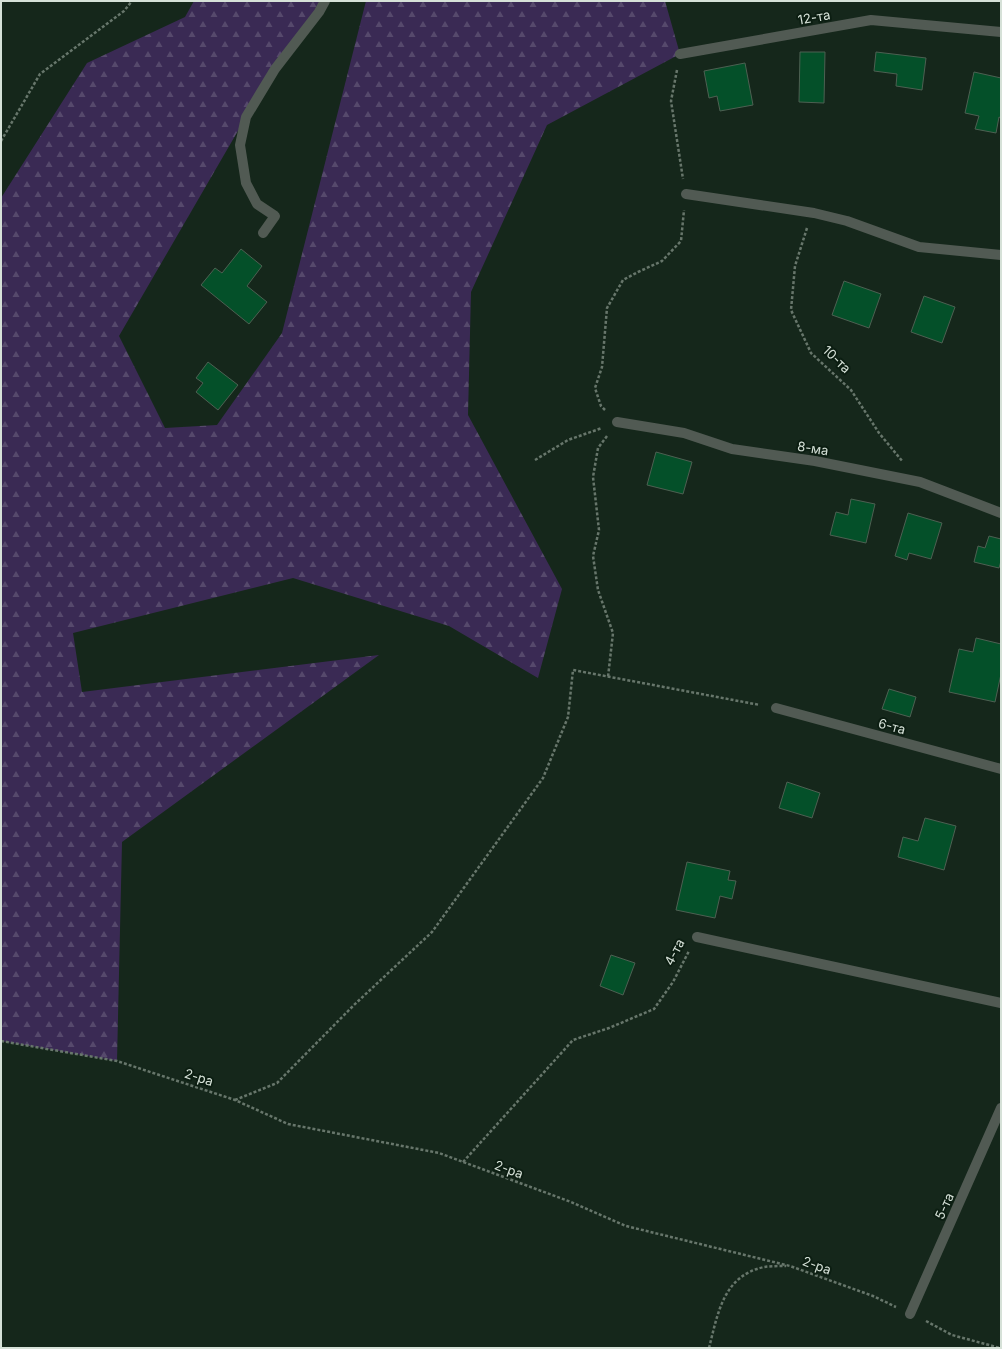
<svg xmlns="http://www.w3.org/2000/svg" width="1002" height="1349" font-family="Inter,sans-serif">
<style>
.forest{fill:url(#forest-firs)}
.building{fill:#045029;stroke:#4d6052}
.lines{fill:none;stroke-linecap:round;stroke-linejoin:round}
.path{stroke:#67766b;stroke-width:2.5;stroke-dasharray:3 2;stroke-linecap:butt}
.minor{stroke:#515a53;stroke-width:10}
.labels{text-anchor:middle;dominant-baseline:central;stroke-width:4;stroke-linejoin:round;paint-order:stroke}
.street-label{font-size:13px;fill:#d6e1d8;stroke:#0c1e12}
</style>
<defs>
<pattern id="forest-firs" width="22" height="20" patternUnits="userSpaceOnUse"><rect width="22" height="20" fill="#3a2a54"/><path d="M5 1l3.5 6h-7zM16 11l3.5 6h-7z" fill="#56496c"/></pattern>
</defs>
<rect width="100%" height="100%" fill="#15271b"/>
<polygon class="forest" points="194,1 325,1 246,117 119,336 165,428 217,425 282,333 366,1 665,1 680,54 547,125 471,292 468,415 562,589 538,678 449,626 293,578 73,633 82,692 379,655 122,842 117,1061 1,1041 1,198 87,63 185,17"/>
<g class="building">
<polygon points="800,52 825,52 824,103 799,102"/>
<polygon points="876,52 926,58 922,90 896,86 897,74 874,71"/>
<polygon points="745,63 753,105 720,111 717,96 709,98 704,71"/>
<polygon points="974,72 1001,78 1001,118 999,117 996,133 975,129 979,116 965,113"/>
<polygon points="241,249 262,266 247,286 267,302 249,324 201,285 215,268 222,273"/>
<polygon points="844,281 881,294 869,328 832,315"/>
<polygon points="924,296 955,307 942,343 911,332"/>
<polygon points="208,362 238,385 218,410 196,392 203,383 196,378"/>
<polygon points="656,452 692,462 683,494 647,485"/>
<polygon points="851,499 875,504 866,543 830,535 836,512 848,515"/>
<polygon points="908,513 942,523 931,559 909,553 907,560 895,556"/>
<polygon points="989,536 1001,539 1001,561 999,568 974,562 978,546 985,548"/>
<polygon points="976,638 1001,644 1001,674 995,702 949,692 959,649 973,652"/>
<polygon points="889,689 916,697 910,717 882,709"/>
<polygon points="787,782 820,793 812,818 779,808"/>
<polygon points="925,818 956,826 944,870 898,857 903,837 918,841"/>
<polygon points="687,862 730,871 728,880 736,881 732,899 720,896 715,918 676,910"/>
<polygon points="611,955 635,963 623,995 600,986"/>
</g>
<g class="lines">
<g class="path">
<polyline points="677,70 671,101 683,179"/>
<polyline points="1,141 40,74 124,11 132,1"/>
<polyline points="807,228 795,266 791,310 811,353 851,390 879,433 903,462"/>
<polyline points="605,410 601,406 595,388 602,367 607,308 623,280 638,272 662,261 681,241 684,210"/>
<polyline points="607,436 598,448 593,477 599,530 593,556 598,590 613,633 608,677"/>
<polyline points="535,460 568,440 602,428"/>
<polyline points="1,1041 117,1061 235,1100 288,1124 439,1153 571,1202 626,1226 790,1266 873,1296 896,1307"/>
<polyline points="235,1100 277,1083 354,1005 432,932 543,778 568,717 573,670 760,705"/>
<polyline points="463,1162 573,1040 609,1028 654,1009 673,982 689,951"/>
<polyline points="926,1321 952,1335 1000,1348"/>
<path d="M709 1348C718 1313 723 1276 764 1267 771 1266 779 1266 786 1266"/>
</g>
<g class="minor">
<polyline points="680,54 871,20 1001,32"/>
<polyline points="686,194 814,213 847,221 919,247 1001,255"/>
<polyline points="263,233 275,216 257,204 246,183 240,145 246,117 275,69 319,12 325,1"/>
<polyline points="617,422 684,433 732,449 815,461 920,482 1001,513"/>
<polyline points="776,708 1001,769"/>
<polyline points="697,937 1001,1003"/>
<polyline points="910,1314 1001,1108"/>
</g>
</g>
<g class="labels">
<g class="street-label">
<text transform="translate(814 17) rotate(-10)">12-та</text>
<text transform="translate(837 359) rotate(44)">10-та</text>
<text transform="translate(813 448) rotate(9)">8-ма</text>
<text transform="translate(892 726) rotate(15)">6-та</text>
<text transform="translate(674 952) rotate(-62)">4-та</text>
<text transform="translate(199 1077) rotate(18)">2-ра</text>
<text transform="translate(509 1169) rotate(20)">2-ра</text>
<text transform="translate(944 1206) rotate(-66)">5-та</text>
<text transform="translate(817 1265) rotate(20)">2-ра</text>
</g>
</g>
<rect width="1002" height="1349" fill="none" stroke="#d6e1d8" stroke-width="4"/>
</svg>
